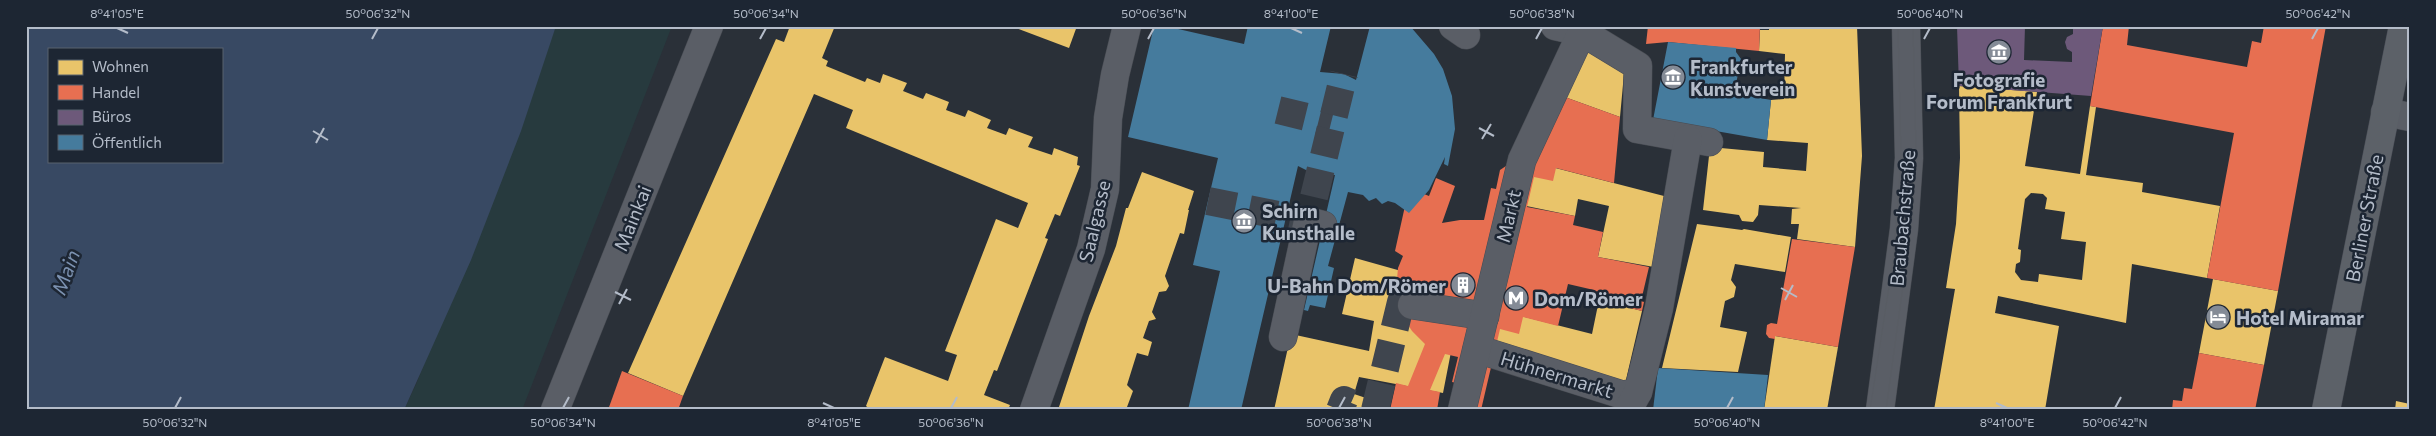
<svg xmlns="http://www.w3.org/2000/svg" width="2436" height="436" font-family="Commissioner,sans-serif">
<style>
.green{fill:#273a3e}
.water{fill:#384963;fill-rule:evenodd}
.homes{fill:#e9c46a;fill-rule:evenodd}
.shops{fill:#e76f51}
.offices{fill:#6d597a}
.public{fill:#457b9d}
.lines{fill:none;stroke-linecap:round;stroke-linejoin:round}
.minor-tunnel{stroke:#3f454e;stroke-width:28;stroke-dasharray:28 14;stroke-linecap:butt}
.minor-casing{stroke:#484c53;stroke-width:29}
.major-casing{stroke:#484c55;stroke-width:29}
.minor{stroke:#5a5e66;stroke-width:28}
.major{stroke:#5c6168;stroke-width:28}
.tram{stroke:#595d64;stroke-width:1}
.ticks{fill:none;stroke:#b4bcc9;stroke-width:2}
.labels{text-anchor:middle;dominant-baseline:central;stroke-width:5;stroke-linejoin:round;paint-order:stroke}
.poi-label{font-size:19px;font-weight:bold;fill:#b4bcc9;stroke:#1d2633;text-anchor:start}
.street-label{font-size:19px;fill:#b4bcc9;stroke:#1d2633}
.water-label{font-size:20px;font-style:italic;fill:#7c92b1;stroke:#1d2633}
.neatline{fill:none;stroke:#b4bcc9;stroke-width:2}
.ticks-label{font-size:12px;text-anchor:middle;fill:#b4bcc9}
</style>
<rect width="100%" height="100%" fill="#2a3038"/>
<polygon class="green" points="556,26 672,26 522,410 404,410 417,382"/>
<path class="water" d="M26 26H556L521 131 471 260 404 410H26ZM49 49H221V161H49Z"/>
<g class="homes">
<polygon points="790,26 835,26 822,58 828,61 826,66 865,82 867,78 880,83 883,74 907,83 903,91 923,99 926,93 949,102 946,110 965,117 968,110 991,120 987,128 1006,135 1009,128 1033,137 1028,147 1052,155 1054,148 1078,157 1077,165 1080,166 1060,216 1055,214 1045,238 1048,239 997,371 994,370 984,395 1010,405 1008,410 871,410 866,406 885,357 948,381 957,355 945,351 996,219 1018,228 1028,203 846,128 853,110 814,94 683,396 628,373 776,39 784,42"/>
<polygon points="1017,26 1077,26 1069,48 1016,28"/>
<polygon points="1769,26 1857,26 1862,156 1855,247 1797,239 1799,224 1791,224 1792,209 1801,208 1759,205 1758,215 1753,222 1742,221 1739,215 1703,210 1710,147 1764,152 1763,167 1806,171 1808,143 1767,140 1771,100 1784,99 1785,54 1759,51 1760,30 1769,30"/>
<polygon points="1585,44 1625,63 1620,117 1562,96"/>
<path d="M1959 86 2037 92 2025 166 2080 174 2090 106 2096 107 2086 175 2143 183 2142 192 2220 206 2207 278 2132 264 2126 323 1998 296 1995 313 2059 326 2045 410H1934L1955 289 1946 288 1956 224 1960 158ZM2031 193 2043 194 2047 198 2045 209 2065 212 2061 239 2086 242 2082 280 2039 274 2038 282 2021 280 2015 272 2016 264 2020 262 2021 250 2018 249 2025 199Z"/>
<polygon points="1536,163 1664,196 1654,267 1598,257 1609,206 1578,199 1575,216 1522,205 1528,181"/>
<polygon points="1142,172 1194,191 1188,210 1189,210 1184,234 1180,233 1165,276 1169,286 1166,291 1159,292 1152,312 1156,319 1149,321 1143,338 1152,342 1148,356 1137,353 1127,385 1133,391 1127,407 1120,410 1058,410 1089,316 1116,246 1126,208 1128,208"/>
<polygon points="1697,224 1742,230 1744,229 1791,237 1785,272 1735,264 1731,280 1736,287 1734,297 1725,301 1720,327 1747,332 1738,372 1662,368"/>
<polygon points="1355,258 1419,276 1410,312 1457,321 1443,393 1359,377 1354,394 1369,399 1365,410 1274,410 1291,334 1369,351 1374,321 1342,314"/>
<circle cx="1465" cy="287" r="12"/>
<polygon points="2213,279 2278,291 2264,365 2199,353"/>
<polygon points="1599,300 1642,311 1625,384 1488,347 1501,311 1592,334"/>
<polygon points="1775,336 1838,347 1827,410 1764,410"/>
<polygon points="2396,401 2410,404 2410,410 2395,410"/>
</g>
<g class="shops">
<polygon points="1648,26 1760,26 1759,51 1668,42 1646,44"/>
<polygon points="2103,26 2129,26 2127,45 2247,67 2252,41 2261,43 2264,26 2326,26 2278,291 2207,278 2234,133 2090,106"/>
<polygon points="1562,96 1620,117 1614,183 1556,168 1553,181 1534,177 1527,207 1575,216 1573,225 1603,232 1598,257 1649,267 1641,301 1644,302 1642,311 1591,298 1594,290 1568,284 1558,326 1523,317 1519,334 1500,329 1481,410 1460,410 1465,385 1452,382 1458,357 1445,354 1430,390 1440,392 1437,410 1390,410 1396,383 1408,386 1425,344 1412,331 1401,314 1396,291 1398,268 1403,256 1395,251 1409,188 1429,196 1436,178 1455,186 1442,223 1460,220 1484,220 1491,188 1496,189 1500,170 1524,154"/>
<polygon points="1792,239 1855,247 1838,347 1775,336 1775,339 1769,338 1766,334 1767,325 1771,323 1777,324"/>
<polygon points="2199,353 2264,365 2255,410 2172,410 2173,400 2182,401 2184,388 2192,389"/>
<polygon points="622,371 683,396 678,410 608,410"/>
</g>
<polygon class="offices" points="1957,26 2025,26 2024,60 2072,62 2072,52 2067,49 2065,42 2067,37 2073,34 2073,26 2103,26 2091,96 1959,86"/>
<g class="public">
<polygon points="1154,26 1165,26 1244,44 1248,26 1331,26 1320,72 1344,74 1356,80 1370,26 1410,26 1434,54 1443,69 1452,96 1455,129 1448,166 1444,164 1445,157 1429,190 1409,213 1395,203 1388,201 1382,204 1376,198 1369,201 1363,195 1348,192 1328,266 1334,268 1325,308 1310,305 1308,311 1304,310 1335,175 1314,174 1298,166 1241,410 1188,410 1220,271 1193,265 1218,158 1128,137"/>
<polygon points="1668,42 1736,48 1736,52 1741,59 1736,84 1733,83 1728,88 1727,92 1771,100 1767,140 1653,120"/>
<polygon points="1658,368 1768,375 1764,410 1653,410"/>
</g>
<g class="lines">
<g class="minor-tunnel">
<polyline points="1278,110 1331,123"/>
<polyline points="1314,197 1344,74"/>
<polyline points="1208,201 1308,221"/>
<polyline points="1340,410 1344,400 1351,403"/>
<polyline points="1375,410 1401,302 1412,305"/>
</g>
<defs>
<g id="minor">
<polyline points="1453,26 1466,35"/>
<polyline points="1555,26 1582,32 1585,26"/>
<polyline points="2385,112 2410,117"/>
<polyline points="1412,305 1485,316"/>
<polyline points="1283,337 1308,221 1323,225"/>
<polyline points="1477,349 1623,395 1638,392"/>
<polyline points="555,410 709,26"/>
<polyline points="1034,410 1091,249 1105,189 1108,118 1115,75 1127,26"/>
<polyline points="1462,410 1522,160 1582,32 1638,66 1637,129 1709,142"/>
<polyline points="1628,410 1638,392 1659,308 1688,139"/>
<polyline points="1880,410 1904,229 1909,158 1906,26"/>
</g>
<polyline id="major" points="2326,410 2403,26"/>
</defs>
<use href="#minor" class="minor-casing"/>
<use href="#major" class="major-casing"/>
<use href="#minor" class="minor"/>
<use href="#major" class="major"/>
<g class="tram">
<polyline points="1870,410 1894,254 1901,158 1898,26"/>
<polyline points="1886,410 1913,213 1916,151 1913,26"/>
</g>
</g>
<path class="ticks" d="M117 28 128 33M1291 28 1302 33M372 39 378 28M760 39 766 28M1148 39 1154 28M1536 39 1542 28M1924 39 1930 28M2312 39 2318 28M1479 128 1494 136M313 131 328 140M1482 139 1491 124M316 143 324 128M1781 288 1797 297M615 292 631 300M1785 300 1793 285M619 304 627 289M823 403 834 408M1996 403 2007 408M175 408 181 397M563 408 569 397M951 408 957 397M1339 408 1345 397M1727 408 1733 397M2115 408 2121 397"/>
<defs>
<symbol id="museum-disc" viewBox="-11 -11 22 22"><circle r="9.5" fill="#848b96" stroke="#1d2633"/><path d="M0-6L6-3V-2H-6V-3ZM-5-1h2V3h-2ZM-1-1h2V3h-2ZM3-1h2V3H3ZM-6 4H6V6H-6Z" fill="#fff"/></symbol>
<symbol id="building-disc" viewBox="-11 -11 22 22"><circle r="9.5" fill="#848b96" stroke="#1d2633"/><path d="M-4-6H4V6H1V3H-1V6H-4ZM-2.5-4.3h1.7v1.8h-1.7ZM.8-4.3h1.7v1.8H.8ZM-2.5-1h1.7V.8h-1.7ZM.8-1h1.7V.8H.8Z" fill="#fff"/></symbol>
<symbol id="metro-disc" viewBox="-11 -11 22 22"><circle r="9.5" fill="#848b96" stroke="#1d2633"/><path d="M-5.5 5V-5H-3L0 0L3-5H5.5V5H3V-.5L0 4L-3-.5V5Z" fill="#fff"/></symbol>
<symbol id="hotel-disc" viewBox="-11 -11 22 22"><circle r="9.5" fill="#848b96" stroke="#1d2633"/><path d="M-6-4.5h1.5V1H6V5H4.5V3h-9V5H-6ZM-4 0a1.8 1.8 0 1 1 3.6 0ZM.5 0V-2.5h3Q6-2.5 6 0Z" fill="#fff"/></symbol>
</defs>
<g fill-rule="evenodd">
<use href="#museum-disc" x="1985" y="38" width="28" height="28"/>
<use href="#museum-disc" x="1659" y="63" width="28" height="28"/>
<use href="#museum-disc" x="1230" y="207" width="28" height="28"/>
<use href="#building-disc" x="1449" y="271" width="28" height="28"/>
<use href="#metro-disc" x="1502" y="284" width="28" height="28"/>
<use href="#hotel-disc" x="2204" y="303" width="28" height="28"/>
</g>
<g class="labels">
<g class="poi-label">
<text x="1690" y="66">Frankfurter<tspan x="1690" dy="22">Kunstverein</tspan></text>
<text x="1999" y="79" text-anchor="middle">Fotografie<tspan x="1999" dy="22">Forum Frankfurt</tspan></text>
<text x="1262" y="210">Schirn<tspan x="1262" dy="22">Kunsthalle</tspan></text>
<text x="1446" y="285" text-anchor="end">U-Bahn Dom/Römer</text>
<text x="1534" y="298">Dom/Römer</text>
<text x="2236" y="317">Hotel Miramar</text>
</g>
<g class="street-label">
<text transform="translate(1508 216) rotate(-77)">Markt</text>
<text transform="translate(632 218) rotate(-68)">Mainkai</text>
<text transform="translate(1902 218) rotate(-85)">Braubachstraße</text>
<text transform="translate(2364 218) rotate(-79)">Berliner Straße</text>
<text transform="translate(1094 221) rotate(-77)">Saalgasse</text>
<text transform="translate(1557 374) rotate(17)">Hühnermarkt</text>
</g>
<g class="water-label">
<text transform="translate(65 272) rotate(-70)">Main</text>
</g>
</g>
<rect width="2436" height="436" fill="none" stroke="#1d2633" stroke-width="55"/>
<rect x="48" y="48" width="175" height="115" fill="#1d2633" stroke="#59626f"/>
<rect x="58" y="60" width="25" height="15" fill="#e9c46a" stroke="#59626f"/>
<text x="92" y="72" font-size="15" fill="#b4bcc9">Wohnen</text>
<rect x="58" y="85" width="25" height="15" fill="#e76f51" stroke="#59626f"/>
<text x="92" y="98" font-size="15" fill="#b4bcc9">Handel</text>
<rect x="58" y="110" width="25" height="15" fill="#6d597a" stroke="#59626f"/>
<text x="92" y="122" font-size="15" fill="#b4bcc9">Büros</text>
<rect x="58" y="135" width="25" height="15" fill="#457b9d" stroke="#59626f"/>
<text x="92" y="148" font-size="15" fill="#b4bcc9">Öffentlich</text>
<rect x="28" y="28" width="2380" height="380" class="neatline"/>
<g class="ticks-label">
<text x="117" y="18">8°41'05"E</text>
<text x="378" y="18">50°06'32"N</text>
<text x="766" y="18">50°06'34"N</text>
<text x="1154" y="18">50°06'36"N</text>
<text x="1291" y="18">8°41'00"E</text>
<text x="1542" y="18">50°06'38"N</text>
<text x="1930" y="18">50°06'40"N</text>
<text x="2318" y="18">50°06'42"N</text>
<text x="175" y="427">50°06'32"N</text>
<text x="563" y="427">50°06'34"N</text>
<text x="834" y="427">8°41'05"E</text>
<text x="951" y="427">50°06'36"N</text>
<text x="1339" y="427">50°06'38"N</text>
<text x="1727" y="427">50°06'40"N</text>
<text x="2007" y="427">8°41'00"E</text>
<text x="2115" y="427">50°06'42"N</text>
</g>
</svg>
